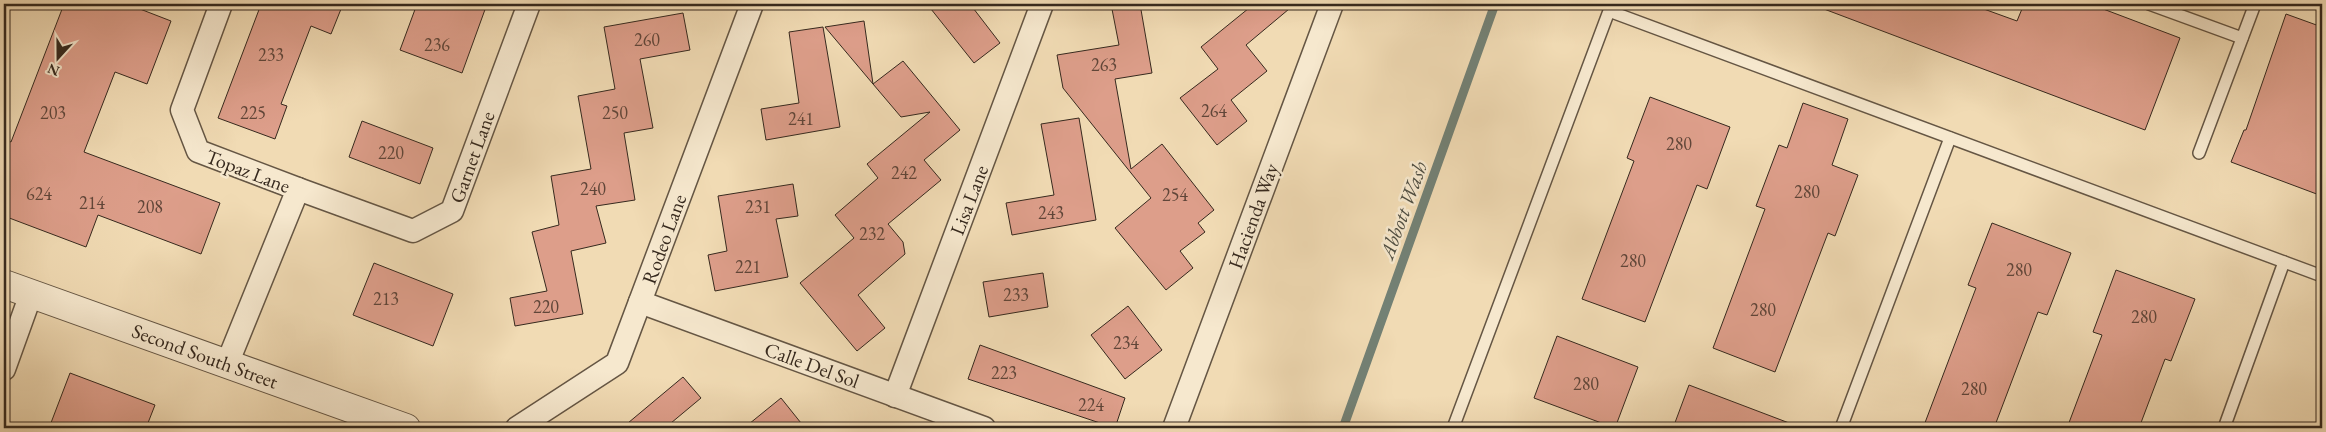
<svg xmlns="http://www.w3.org/2000/svg" width="2326" height="432" font-family="'EB Garamond',serif">
<style>
.lines{fill:none;stroke-linecap:round;stroke-linejoin:round}
.stream{stroke:#738175;stroke-width:9}
.building{fill:#dd9e8a;stroke:#36291e}
.service-casing{stroke:#655644;stroke-width:14}
.minor-casing{stroke:#655644;stroke-width:25}
.tertiary-casing{stroke:#655644;stroke-width:30}
.service{stroke:#f6e8ce;stroke-width:11}
.minor{stroke:#f6e8ce;stroke-width:22}
.tertiary{stroke:#f6e8ce;stroke-width:28}
.labels{text-anchor:middle;dominant-baseline:central;stroke-width:5;stroke-linejoin:round;paint-order:stroke}
.number-label{font-size:18px;fill:#604639}
.street-label{font-size:20px;fill:#36291e;stroke:#f6e8ce}
.water-label{font-size:21px;font-style:italic;fill:#4f4e42;stroke:#f6e8ce}
</style>
<rect width="100%" height="100%" fill="#f1dbb4"/>
<filter id="stains"><feTurbulence type="fractalNoise" baseFrequency=".004" numOctaves="4"/><feColorMatrix values="0 0 0 0 .2 0 0 0 0 .09 0 0 0 0 .02 0 0 0 .5 -.17"/></filter>
<radialGradient id="worn" r=".72"><stop offset=".6" stop-color="#630" stop-opacity="0"/><stop offset="1" stop-color="#630" stop-opacity=".3"/></radialGradient>
<g class="lines">
<polyline class="stream" points="1343,428 1495,4"/>
</g>
<g class="building">
<polygon points="64,4 142,4 140,9 171,21 147,84 115,72 84,152 220,203 201,254 98,215 86,247 4,216 4,139 11,142"/>
<polygon points="258,4 343,4 331,34 311,26 281,104 287,106 275,139 218,118 260,7"/>
<polygon points="417,4 487,4 462,73 400,50"/>
<polygon points="927,4 970,4 1000,43 974,63"/>
<polygon points="1111,4 1140,4 1152,73 1115,79 1131,169 1162,144 1214,210 1198,223 1205,232 1180,251 1193,268 1166,290 1115,228 1151,198 1063,88 1057,55 1119,45"/>
<polygon points="1254,4 1295,4 1246,45 1267,71 1231,100 1247,121 1217,145 1180,98 1218,69 1201,47"/>
<polygon points="1817,4 1970,4 2017,21 2024,4 2090,4 2180,38 2145,130 1816,6"/>
<polygon points="683,13 690,50 640,59 653,128 624,133 635,200 596,206 606,243 571,251 583,314 515,326 510,298 547,291 532,232 559,225 551,176 591,169 578,96 615,89 604,27"/>
<polygon points="2286,14 2322,27 2322,196 2231,162 2244,130 2246,130"/>
<polygon points="864,21 873,84 825,27"/>
<polygon points="823,27 840,127 766,140 761,109 799,103 789,32"/>
<polygon points="903,61 960,130 924,160 941,180 888,224 903,242 905,254 858,295 885,328 857,351 800,283 854,238 835,215 878,178 867,164 930,112 901,117 873,84"/>
<polygon points="1650,97 1730,127 1707,189 1697,185 1645,322 1582,299 1634,161 1627,158"/>
<polygon points="1803,103 1848,119 1832,165 1858,175 1835,236 1828,233 1775,372 1713,348 1765,209 1756,206 1779,145 1787,148"/>
<polygon points="1079,118 1096,220 1012,235 1006,203 1054,195 1041,124"/>
<polygon points="362,121 433,148 420,184 349,157"/>
<polygon points="793,184 798,216 776,219 788,277 715,291 708,255 727,251 718,196"/>
<polygon points="1992,223 2071,253 2047,315 2038,312 1994,428 1923,428 1976,288 1968,285"/>
<polygon points="374,263 453,294 433,346 353,315"/>
<polygon points="2116,270 2195,299 2171,361 2165,359 2139,428 2067,428 2102,335 2093,332"/>
<polygon points="1043,273 1048,307 989,317 983,282"/>
<polygon points="1128,306 1162,350 1125,379 1091,335"/>
<polygon points="1557,336 1638,367 1615,428 1534,398"/>
<polygon points="980,345 1125,398 1115,428 968,379"/>
<polygon points="70,373 155,405 146,428 49,428"/>
<polygon points="683,377 701,398 665,428 622,428"/>
<polygon points="1689,385 1797,426 1796,428 1673,428"/>
<polygon points="781,398 805,428 744,428"/>
</g>
<g class="lines">
<defs>
<g id="service">
<polyline points="2149,4 2242,38"/>
<polyline points="2199,153 2255,4"/>
<polyline points="1453,428 1609,11 2322,276"/>
<polyline points="1841,428 1950,138"/>
<polyline points="2224,428 2284,262"/>
</g>
<g id="minor">
<polyline points="221,4 182,110 198,151 298,189 227,364"/>
<polyline points="298,189 413,231 452,211 529,4"/>
<polyline points="640,302 984,428"/>
<polyline points="4,369 31,294"/>
<polyline points="895,396 1042,4"/>
<polyline points="517,428 617,363 752,4"/>
<polyline points="1174,428 1332,4"/>
</g>
<polyline id="tertiary" points="4,284 406,428"/>
</defs>
<use href="#service" class="service-casing"/>
<use href="#minor" class="minor-casing"/>
<use href="#tertiary" class="tertiary-casing"/>
<use href="#service" class="service"/>
<use href="#minor" class="minor"/>
<use href="#tertiary" class="tertiary"/>
</g>
<g class="labels">
<g class="number-label">
<text x="647" y="39">260</text>
<text x="437" y="44">236</text>
<text x="271" y="54">233</text>
<text x="1104" y="64">263</text>
<text x="1214" y="110">264</text>
<text x="53" y="112">203</text>
<text x="253" y="112">225</text>
<text x="615" y="112">250</text>
<text x="801" y="118">241</text>
<text x="1679" y="143">280</text>
<text x="391" y="152">220</text>
<text x="904" y="172">242</text>
<text x="593" y="188">240</text>
<text x="1807" y="191">280</text>
<text x="39" y="193">624</text>
<text x="1175" y="194">254</text>
<text x="92" y="202">214</text>
<text x="150" y="206">208</text>
<text x="758" y="206">231</text>
<text x="1051" y="212">243</text>
<text x="872" y="233">232</text>
<text x="1633" y="260">280</text>
<text x="748" y="266">221</text>
<text x="2019" y="269">280</text>
<text x="1016" y="294">233</text>
<text x="386" y="298">213</text>
<text x="546" y="306">220</text>
<text x="1763" y="309">280</text>
<text x="2144" y="316">280</text>
<text x="1126" y="342">234</text>
<text x="1004" y="372">223</text>
<text x="1586" y="383">280</text>
<text x="1974" y="388">280</text>
<text x="1091" y="404">224</text>
</g>
<g class="street-label">
<text transform="translate(472 157) rotate(-70)">Garnet Lane</text>
<text transform="translate(248 171) rotate(21)">Topaz Lane</text>
<text transform="translate(969 200) rotate(-69)">Lisa Lane</text>
<text transform="translate(1253 216) rotate(-70)">Hacienda Way</text>
<text transform="translate(664 239) rotate(-70)">Rodeo Lane</text>
<text transform="translate(205 356) rotate(20)">Second South Street</text>
<text transform="translate(812 365) rotate(20)">Calle Del Sol</text>
</g>
<g class="water-label">
<text transform="translate(1403 210) rotate(-70)">Abbott Wash</text>
</g>
</g>
<rect width="2326" height="432" fill="none" stroke="#f1dbb4" stroke-width="20"/>
<rect x="5" y="5" width="2316" height="422" fill="none" stroke="#36291e" stroke-width="2.5"/>
<rect x="10" y="10" width="2306" height="412" fill="none" stroke="#36291e"/>
<g transform="translate(58 58) rotate(201)" stroke="#f6e8ce" stroke-width="4" paint-order="stroke">
<path d="M0-4L9 19L0 12L-9 19Z" fill="#36291e"/>
<text y="-8" font-size="14" font-weight="bold" text-anchor="middle" fill="#36291e">N</text>
</g>
<rect width="100%" height="100%" filter="url(#stains)"/>
<rect width="100%" height="100%" fill="url(#worn)"/>
</svg>
